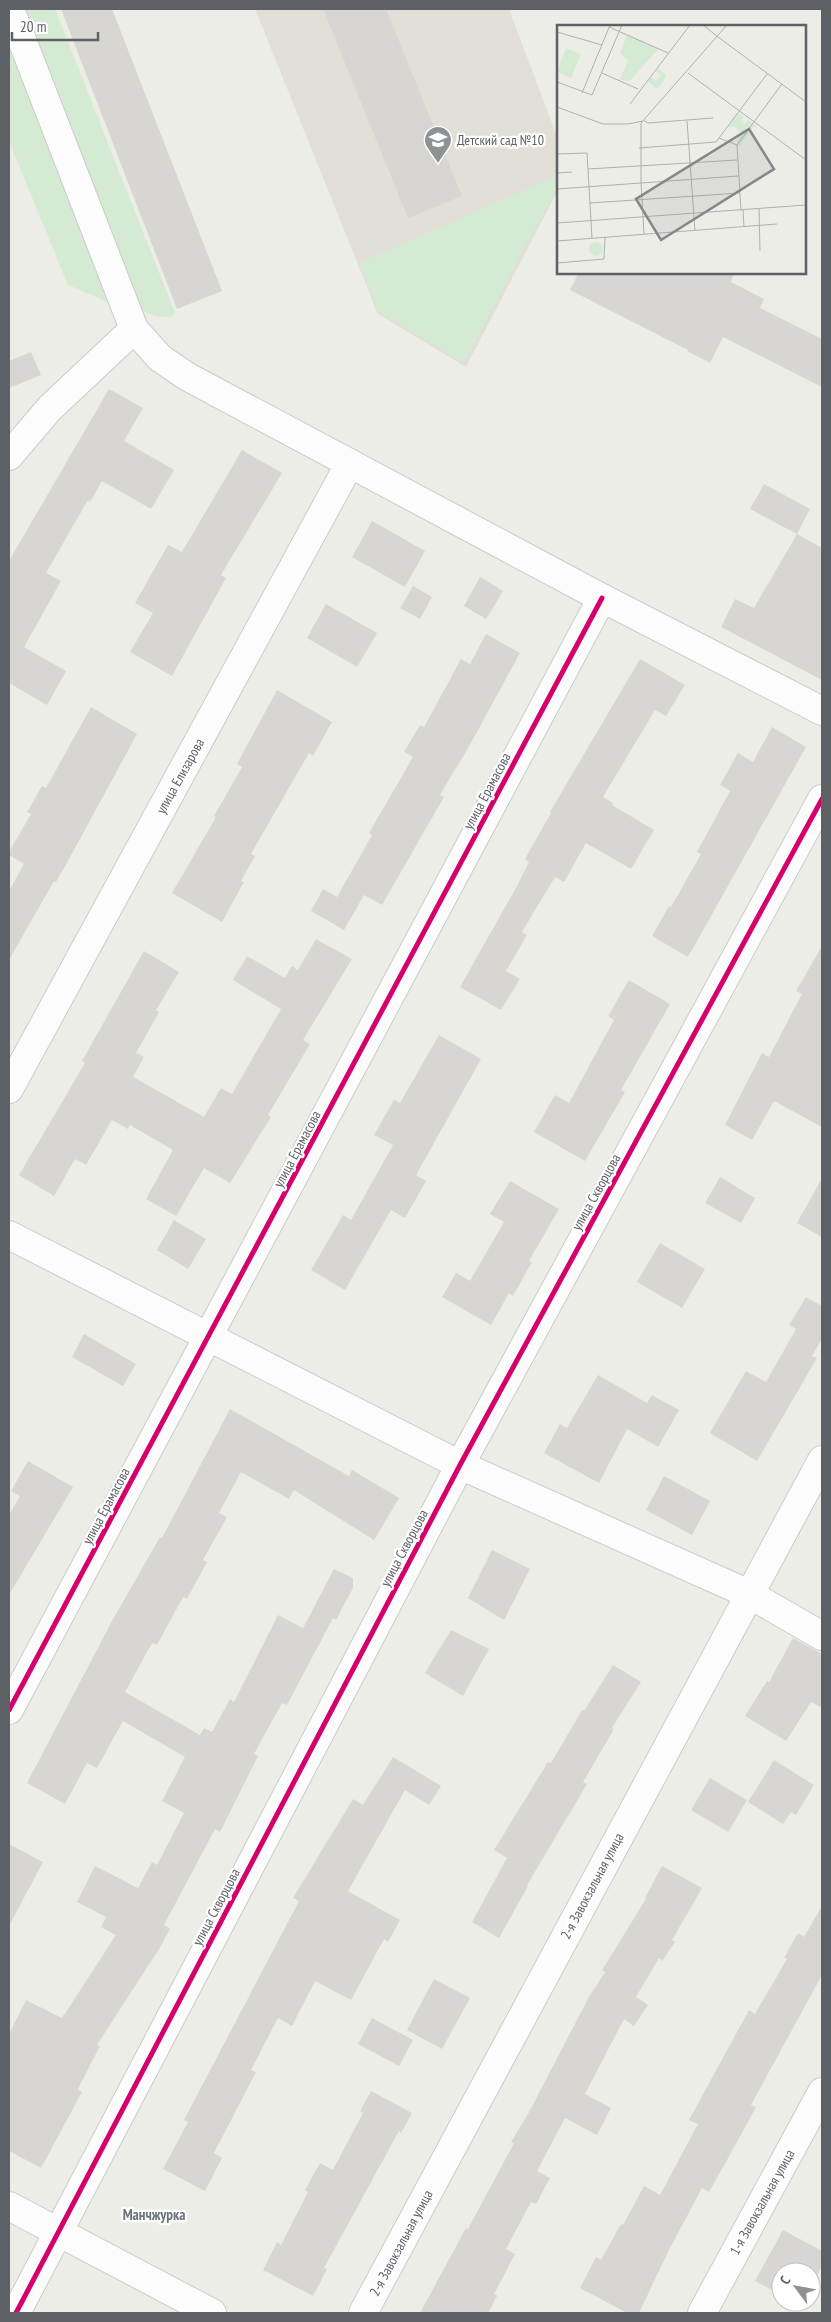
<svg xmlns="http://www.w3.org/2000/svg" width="831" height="2322" font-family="'PT Sans Narrow',sans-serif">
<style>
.education{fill:#e1dfd7}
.green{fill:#d5ead3}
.building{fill:#d7d6d3}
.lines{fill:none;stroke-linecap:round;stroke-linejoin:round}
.minor-casing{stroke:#cbcbca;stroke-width:30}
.minor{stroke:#fcfcfc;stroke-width:28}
.cycleway-casing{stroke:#fff;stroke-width:8}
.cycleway{stroke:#d6006c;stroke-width:5}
.labels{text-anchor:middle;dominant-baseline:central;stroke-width:4.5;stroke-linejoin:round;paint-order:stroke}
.poi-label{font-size:14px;fill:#5d6166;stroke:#fff;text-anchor:start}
.street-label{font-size:14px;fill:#5d6166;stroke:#fff}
.neighbourhood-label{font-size:15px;font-weight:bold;fill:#6e7378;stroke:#fff}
.inset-road{fill:none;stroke:#afb1b0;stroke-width:1}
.view{fill:#85888b;fill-opacity:0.15;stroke:#85888b;stroke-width:2.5}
.inset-edge{fill:none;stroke:#5d6166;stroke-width:2.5}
</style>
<rect width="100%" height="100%" fill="#edede8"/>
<polygon class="education" points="255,9 509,9 558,139 558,190 466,367 378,314"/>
<g class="green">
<path d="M15 9H55L175 313 172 317C153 318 143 312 129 300Z"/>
<polygon points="9,29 110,303 68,285 9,141"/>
<polygon points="558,175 558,185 464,363 379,312 359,263"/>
</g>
<g class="building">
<polygon points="61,9 112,9 222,291 177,309"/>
<polygon points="323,9 386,9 462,196 408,218"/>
<polygon points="579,272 735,272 731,282 764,299 760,308 822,339 822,387 723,337 710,363 687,351 688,350 570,290"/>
<polygon points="31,352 41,375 9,388 9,361"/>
<polygon points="109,389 143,408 124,441 174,470 151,509 102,481 90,502 88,500 46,573 61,581 24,647 66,671 47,705 9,683 9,561"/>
<polygon points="242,450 282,473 221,575 226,578 172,676 130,652 153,613 135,603 168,545 182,552"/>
<polygon points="764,484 810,509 797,534 750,509"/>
<polygon points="372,521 425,551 405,587 352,557"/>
<polygon points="797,534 822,548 822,680 721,627 735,599 754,608"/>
<polygon points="480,577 503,591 486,619 464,606"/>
<polygon points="413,586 432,597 420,619 400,608"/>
<polygon points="326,604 377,633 357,667 307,638"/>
<polygon points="486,634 520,653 471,743 440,795 444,797 382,905 364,895 344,930 311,911 323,889 337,897 372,835 369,833 413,757 404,752 420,725 424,727 461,659 470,664"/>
<polygon points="640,659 685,685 666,716 655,710 603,797 613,803 612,805 654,830 631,869 586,843 564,882 555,877 522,932 527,935 506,971 520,979 501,1010 460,987 517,886 529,862 525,859 551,813 550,812"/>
<polygon points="277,690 332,722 313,756 309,753 251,854 255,856 241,881 244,882 222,922 172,893 216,817 214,816 242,767 237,764"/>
<polygon points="91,707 137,734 69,859 56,882 54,881 9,960 9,891 24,864 9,855 9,852 31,814 27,812 42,786 46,788"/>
<polygon points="772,727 806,747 688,957 652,936 669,906 671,907 701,854 697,852 730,791 720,785 738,753 753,762"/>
<polygon points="316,939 352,959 303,1040 310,1044 268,1115 271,1117 230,1183 204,1168 176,1216 146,1199 173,1150 130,1125 128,1129 112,1120 86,1165 75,1159 54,1196 19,1175 85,1063 82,1061 144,951 179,972 156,1010 159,1012 136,1053 144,1057 133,1077 204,1117 221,1088 232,1094 281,1009 233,980 247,956 285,978 292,966 298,970"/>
<polygon points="822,946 822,1127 774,1101 752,1140 725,1125 762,1053 769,1057 802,994 796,991"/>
<polygon points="629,980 670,1004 621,1090 625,1092 585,1161 534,1132 555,1095 569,1103 614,1020 608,1016"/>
<polygon points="439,1035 481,1059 416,1175 426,1181 405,1218 391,1210 345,1290 311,1270 343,1215 351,1220 393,1145 374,1135 394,1100 400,1103"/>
<polygon points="720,1177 755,1198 741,1223 705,1203"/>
<polygon points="822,1178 822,1237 797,1223"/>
<polygon points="510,1181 559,1209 529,1261 532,1262 513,1296 509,1293 491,1325 442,1297 456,1273 470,1281 504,1222 490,1214"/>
<polygon points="174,1220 206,1239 188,1269 157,1250"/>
<polygon points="660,1243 705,1269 682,1308 637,1282"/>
<polygon points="806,1297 822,1306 822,1339 812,1356 817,1358 757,1461 710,1433 746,1371 766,1382 796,1329 789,1325"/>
<polygon points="84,1334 136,1364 123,1386 72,1357"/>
<polygon points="598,1375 647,1403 652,1395 679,1410 658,1447 627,1429 599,1483 544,1453 560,1424 567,1428"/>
<polygon points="230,1409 349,1476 352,1470 399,1498 374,1540 294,1490 289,1499 241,1472 219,1513 227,1517 203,1560 207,1562 187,1599 183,1597 157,1645 152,1643 125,1692 200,1735 204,1728 212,1732 230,1699 234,1702 278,1615 303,1628 334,1569 353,1578 353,1588 336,1620 333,1618 287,1705 282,1703 254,1754 258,1756 220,1832 215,1829 164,1925 170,1929 159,1949 97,2045 100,2046 78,2089 82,2092 41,2168 9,2151 9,2034 26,2000 62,2018 116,1935 101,1927 106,1917 77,1902 95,1866 138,1888 152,1862 157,1865 184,1813 162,1801 185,1757 123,1721 97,1768 87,1763 65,1804 27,1783 112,1621 160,1537 162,1538"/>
<polygon points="28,1461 73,1487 9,1595 9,1515 20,1496 11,1491"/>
<polygon points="664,1476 710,1501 692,1535 646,1510"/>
<polygon points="492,1550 530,1569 504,1620 468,1598"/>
<polygon points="451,1630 489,1649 463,1696 425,1673"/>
<polygon points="793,1638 822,1654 822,1708 811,1702 786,1741 745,1716 767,1681 769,1682"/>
<polygon points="613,1665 641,1682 612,1728 614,1729 583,1782 587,1784 527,1885 528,1886 499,1938 472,1922 507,1858 494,1850 548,1762 551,1763 582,1710 584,1711"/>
<polygon points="393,1757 441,1786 429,1805 405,1790 348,1891 400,1920 388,1942 384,1939 351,2000 315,1981 292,2026 278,2018 251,2070 256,2072 214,2153 222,2158 205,2191 163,2169 188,2122 184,2120 299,1901 293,1898 353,1799 363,1805"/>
<polygon points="774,1760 814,1785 796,1815 791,1812 783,1824 748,1802"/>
<polygon points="710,1778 747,1800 728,1832 691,1810"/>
<polygon points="9,1844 43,1862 9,1926"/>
<polygon points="662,1866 702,1888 672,1940 675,1942 662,1961 659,1958 636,1997 648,2005 634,2026 624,2019 585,2094 611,2108 597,2135 565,2118 537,2171 550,2178 536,2204 531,2202 506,2249 515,2254 494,2294 497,2296 488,2313 420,2313 466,2228 468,2229 514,2143 511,2142 528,2114 589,1997 605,1972 602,1970 646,1899 645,1898"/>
<polygon points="822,1906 822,1975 751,2105 756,2107 736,2144 709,2192 702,2188 669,2250 639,2313 627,2313 580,2288 596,2257 601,2260 621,2224 623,2225 644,2186 660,2195 698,2124 689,2120 749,2010 755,2014 787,1959 784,1958 798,1933 804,1937"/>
<polygon points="434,1979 470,1998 442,2049 407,2030"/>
<polygon points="372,2018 413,2040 399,2066 358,2044"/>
<polygon points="371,2091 412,2113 401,2133 399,2131 324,2268 327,2269 313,2296 263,2270 277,2242 281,2245 308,2192 305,2190 320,2163 333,2170 363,2113 360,2111"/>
<polygon points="783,2230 822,2251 822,2266 811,2286 811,2272 781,2272 781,2295 755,2281"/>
</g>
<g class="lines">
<defs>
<g id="minor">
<polyline points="10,9 134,329 160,358 188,377 602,598 822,711"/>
<polyline points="9,456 50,408 134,329"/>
<polyline points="9,1089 350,463"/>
<polyline points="9,1235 460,1465 749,1594 822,1636"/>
<polyline points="9,1710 602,598"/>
<polyline points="9,2206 212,2313"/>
<polyline points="16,2313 460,1465 822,799"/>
<polyline points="363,2313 822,1460"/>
<polyline points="702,2313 822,2092"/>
</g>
</defs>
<use href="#minor" class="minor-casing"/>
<use href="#minor" class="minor"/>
<defs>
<g id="cycleway">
<polyline points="9,1710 602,598"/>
<polyline points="16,2313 460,1465 822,799"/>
</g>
</defs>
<use href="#cycleway" class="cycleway-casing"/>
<use href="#cycleway" class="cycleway"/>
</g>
<defs>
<symbol id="school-pin" viewBox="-11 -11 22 30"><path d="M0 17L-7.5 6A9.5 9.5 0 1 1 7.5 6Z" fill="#8f9294" stroke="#fff"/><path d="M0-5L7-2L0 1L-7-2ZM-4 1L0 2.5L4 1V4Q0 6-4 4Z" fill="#fff"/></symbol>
</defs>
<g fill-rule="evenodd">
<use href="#school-pin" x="422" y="124" width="32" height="43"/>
</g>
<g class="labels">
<g class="poi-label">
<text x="457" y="140">Детский сад №10</text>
</g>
<g class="street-label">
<text transform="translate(180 776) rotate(-61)">улица Елизарова</text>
<text transform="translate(487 791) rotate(-62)">улица Ерамасова</text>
<text transform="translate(297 1149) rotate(-62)">улица Ерамасова</text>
<text transform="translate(596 1192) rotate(-61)">улица Скворцова</text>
<text transform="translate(106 1506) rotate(-62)">улица Ерамасова</text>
<text transform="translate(404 1548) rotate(-62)">улица Скворцова</text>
<text transform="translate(592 1886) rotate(-62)">2-я Завокзальная улица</text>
<text transform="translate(216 1907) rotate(-62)">улица Скворцова</text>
<text transform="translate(762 2202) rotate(-61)">1-я Завокзальная улица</text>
<text transform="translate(401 2243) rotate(-62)">2-я Завокзальная улица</text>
</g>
<g class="neighbourhood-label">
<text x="154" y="2214">Манчжурка</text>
</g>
</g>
<g transform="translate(557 25)">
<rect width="249" height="249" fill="#edede8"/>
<path d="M70 10 101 24 73 56H69L63 54 71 36 63 28ZM9 23 24 29 14 53 0 47ZM101 43 110 51 100 64 91 56 94 52 99 56 104 50 99 46ZM182 88 187 92 183 97 186 95 187 100 191 95 202 103 196 102 182 122 180 115 185 108 176 101 171 102ZM32 224a7 7 0 1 1 14 0a7 7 0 1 1-14 0Z" fill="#d5ead3"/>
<path class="inset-road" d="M146 0 161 12M52 2 111 28M0 7 45 20M161 12 249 77M45 48 81 64M131 48 249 135M0 57 35 70 65 0M25 68 53 0M73 79 133 0M0 82 46 99H71L86 96M86 95 91 98 156 93M130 96 138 206M162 113 180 120M82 123 159 117 210 49M0 129 30 128 35 213M31 144 180 135M0 148 15 147M0 164 84 158V98L170 0M33 178 183 168M202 184 203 226M186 185 187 202M184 186 180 120 225 59M0 198 249 180M87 209 84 158 181 151M0 216 220 199M0 238 47 234 48 212"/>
<path class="view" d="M192 104 217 144 104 215 79 174Z"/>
<rect width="249" height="249" class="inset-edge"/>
</g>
<rect width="831" height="2322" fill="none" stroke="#5d6166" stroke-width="20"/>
<g transform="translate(796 2287) rotate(302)"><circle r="24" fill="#ffffff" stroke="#bec0c2"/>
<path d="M0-4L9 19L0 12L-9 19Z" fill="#8f9294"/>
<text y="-8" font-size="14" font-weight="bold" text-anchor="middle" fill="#5d6166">С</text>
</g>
<path d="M12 32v8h86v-8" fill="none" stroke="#5d6166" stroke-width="2.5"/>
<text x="20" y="32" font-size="15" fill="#5d6166" stroke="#ffffff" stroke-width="4" paint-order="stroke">20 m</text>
</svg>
